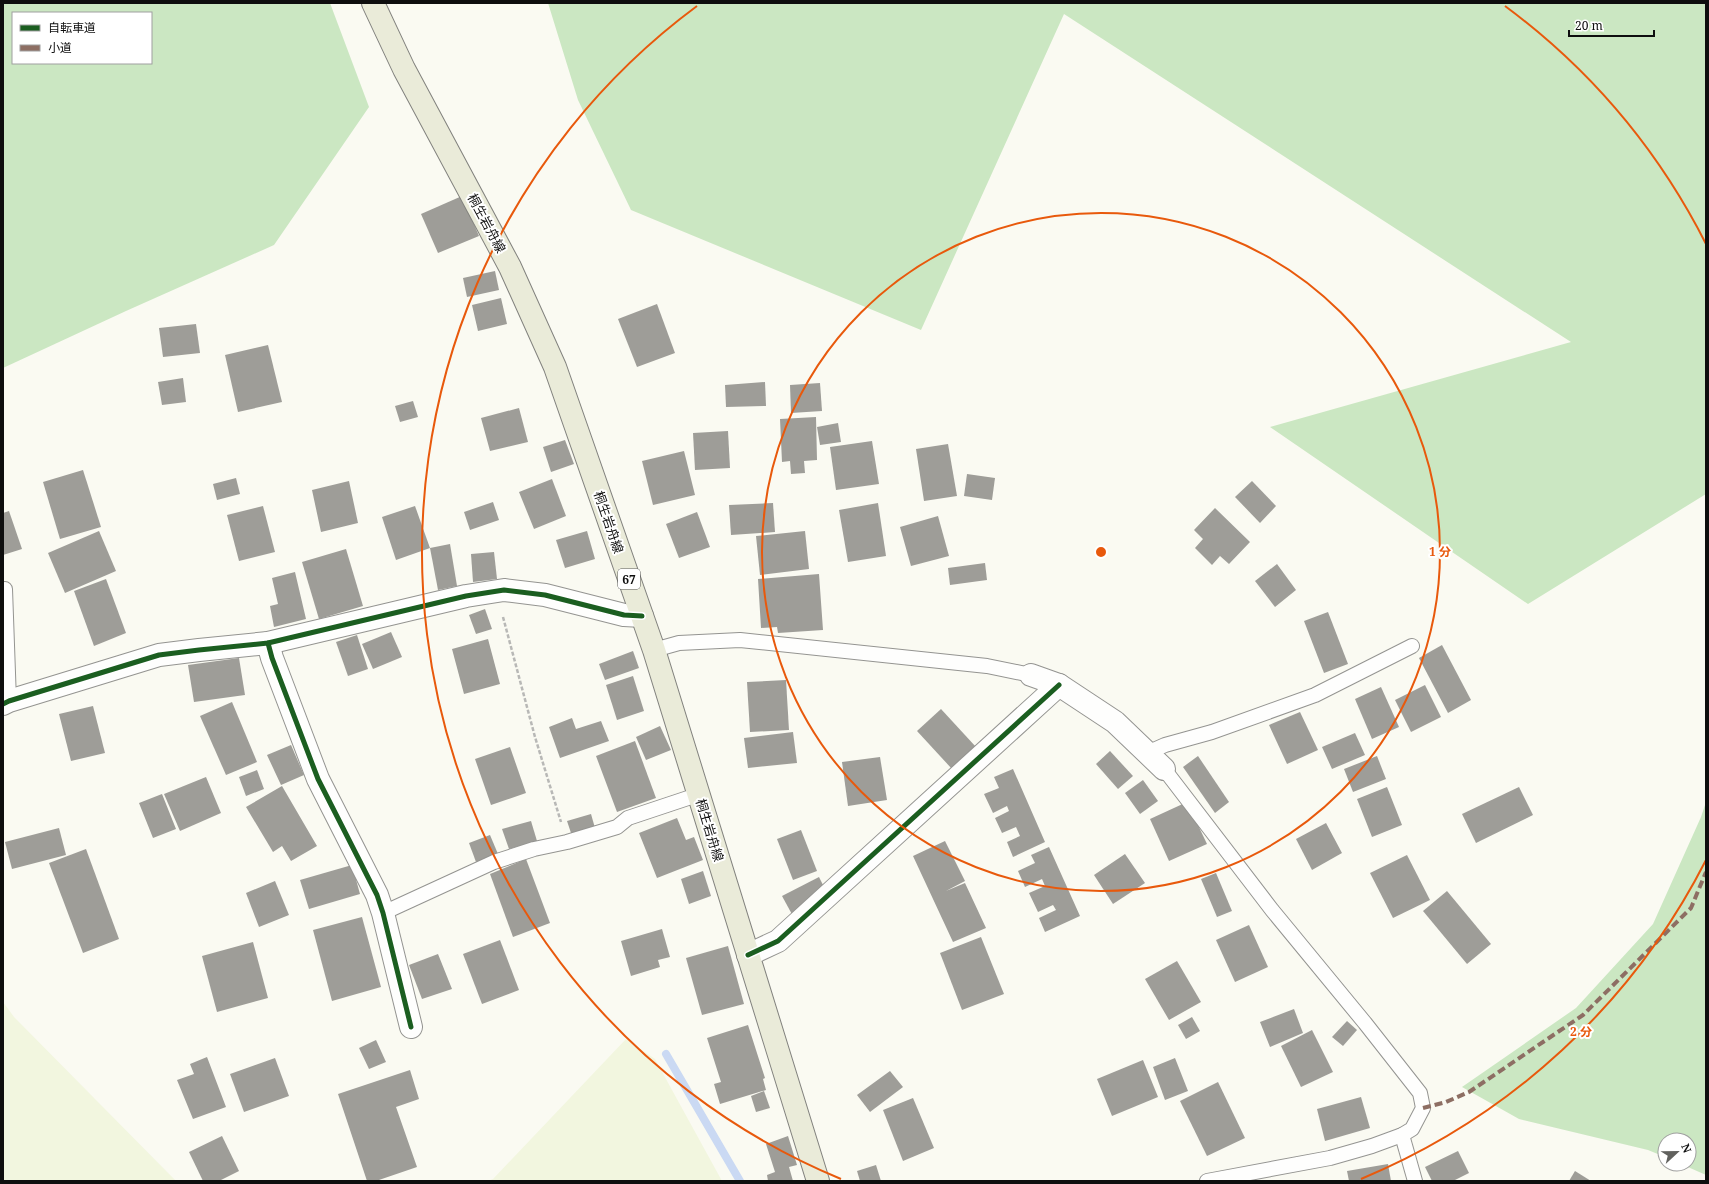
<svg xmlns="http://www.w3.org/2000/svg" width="1709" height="1184" font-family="'Noto Serif','Noto Sans JP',serif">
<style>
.farmland{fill:#f2f6df}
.forest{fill:#cbe7c2;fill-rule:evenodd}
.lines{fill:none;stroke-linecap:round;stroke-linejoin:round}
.stream{stroke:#cad9f3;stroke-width:8}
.building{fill:#9e9d98}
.lane-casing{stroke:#949491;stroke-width:16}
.street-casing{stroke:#949491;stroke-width:24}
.primary-casing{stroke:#82827e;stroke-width:24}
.path{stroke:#b8b8b6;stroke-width:2.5;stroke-dasharray:4 2;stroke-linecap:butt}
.lane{stroke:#fefefd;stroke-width:14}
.street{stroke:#fefefd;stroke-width:22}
.primary{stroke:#eaebd9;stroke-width:22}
.quiet{stroke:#8d6e63;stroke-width:4;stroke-dasharray:8 4;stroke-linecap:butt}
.cycleway-casing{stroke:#fff;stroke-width:8}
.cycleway{stroke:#1b5e20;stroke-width:5}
.ring{fill:none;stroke:#e8590c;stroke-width:2}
.labels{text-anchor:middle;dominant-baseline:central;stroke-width:4;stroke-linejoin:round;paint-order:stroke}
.shield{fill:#fff;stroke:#565656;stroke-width:1}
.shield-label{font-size:12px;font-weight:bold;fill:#0e0e0e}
.street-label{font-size:13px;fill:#0e0e0e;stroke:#fff}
.centre{fill:#e8590c;stroke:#fff;stroke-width:2}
.ring-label{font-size:12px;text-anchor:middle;font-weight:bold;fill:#e8590c;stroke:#fff;stroke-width:4;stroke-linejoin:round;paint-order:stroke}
</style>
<rect width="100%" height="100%" fill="#fafaf2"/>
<g class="farmland">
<polygon points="3,1002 14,1017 176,1181 3,1181"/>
<polygon points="626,1039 655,1059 722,1181 488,1181 493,1179"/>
</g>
<g class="forest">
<path d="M3 3H330L369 107 274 245 126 311 3 368ZM13 13H151V63H13Z"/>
<polygon points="548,3 1706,3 1706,494 1528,604 1270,427 1571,342 1064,14 921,330 631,210 578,100"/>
<polygon points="1706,802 1706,1175 1681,1164 1689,1164 1689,1140 1665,1140 1665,1157 1648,1150 1519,1119 1462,1087 1576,1008 1653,924 1701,817"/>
</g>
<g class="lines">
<polyline class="stream" points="666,1054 740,1181"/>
</g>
<g class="building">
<polygon points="462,196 479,236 438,253 421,214"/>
<polygon points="495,271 499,290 467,297 463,278"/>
<polygon points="501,298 507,324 478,331 472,305"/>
<polygon points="657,304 675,353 637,367 618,319"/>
<polygon points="196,324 200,353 163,357 159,328"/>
<polygon points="268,345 282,402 238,412 225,355"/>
<polygon points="183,378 186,402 162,405 158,382"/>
<polygon points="765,382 766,406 726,407 725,385"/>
<polygon points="820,383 822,411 791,413 790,385"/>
<polygon points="413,401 418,417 400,422 395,406"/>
<polygon points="519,408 528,442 490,451 481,418"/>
<polygon points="816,417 817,460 804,461 805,473 791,474 790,461 782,462 780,419"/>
<polygon points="838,423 841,442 820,445 817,427"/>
<polygon points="728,431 730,468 695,470 693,433"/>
<polygon points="565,440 574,464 551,472 543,447"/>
<polygon points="872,441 879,484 836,490 830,447"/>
<polygon points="948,444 957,496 924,501 916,449"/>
<polygon points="684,451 695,495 653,505 642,461"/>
<polygon points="83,470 101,527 60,539 43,482"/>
<polygon points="967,474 995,478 992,500 964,496"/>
<polygon points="236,478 240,494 217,500 213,484"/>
<polygon points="552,479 566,516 534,529 519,492"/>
<polygon points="349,481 358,523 321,532 312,490"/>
<polygon points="1252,481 1276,506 1260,523 1235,497"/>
<polygon points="493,502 499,520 470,530 464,512"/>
<polygon points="773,503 775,532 731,535 729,505"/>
<polygon points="878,503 886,556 848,562 839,510"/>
<polygon points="263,506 275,552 239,561 227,515"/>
<polygon points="415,506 430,548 396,560 382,517"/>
<polygon points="1215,508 1250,542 1229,564 1220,556 1212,565 1195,548 1203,539 1194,530"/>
<polygon points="9,511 22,549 3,555 3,513"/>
<polygon points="697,512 710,547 679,558 666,524"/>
<polygon points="938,516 949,556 911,566 900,527"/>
<polygon points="99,531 116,571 65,593 48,553"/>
<polygon points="587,531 595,559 565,568 556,540"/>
<polygon points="805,531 809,569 760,575 756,536"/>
<polygon points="450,544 457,586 438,590 430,548"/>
<polygon points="346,549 363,606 319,619 302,562"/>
<polygon points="494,552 497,579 473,582 471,554"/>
<polygon points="985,563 987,580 950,585 948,568"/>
<polygon points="1277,564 1296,590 1275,607 1255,581"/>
<polygon points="295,572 306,619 274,627 270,606 278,604 272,578"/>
<polygon points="819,574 823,630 778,633 777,627 761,628 758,579"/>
<polygon points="106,579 126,633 94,646 74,591"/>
<polygon points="485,609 492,629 476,634 469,615"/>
<polygon points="1328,612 1348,664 1324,673 1304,621"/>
<polygon points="391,632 402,657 373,669 362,644"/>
<polygon points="357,635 368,669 348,676 336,642"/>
<polygon points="488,639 500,684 464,694 452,649"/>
<polygon points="1442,645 1471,700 1448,713 1419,658"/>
<polygon points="633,651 639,668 605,680 599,664"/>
<polygon points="239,658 245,695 194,702 188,665"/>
<polygon points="633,676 644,711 617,720 606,685"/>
<polygon points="786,680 789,730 750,732 747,682"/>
<polygon points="1425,685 1441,717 1411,732 1395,700"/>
<polygon points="1381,687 1399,727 1372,739 1355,699"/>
<polygon points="232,702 257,762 226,775 200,716"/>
<polygon points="93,706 105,753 71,761 59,714"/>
<polygon points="941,709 976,747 952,769 917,731"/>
<polygon points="1300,712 1318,750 1287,764 1269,725"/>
<polygon points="572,718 576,729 601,721 609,741 560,758 549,727"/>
<polygon points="660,726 671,750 646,760 636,737"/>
<polygon points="793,732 797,763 748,768 744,738"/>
<polygon points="1355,733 1365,755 1332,769 1322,747"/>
<polygon points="635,741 656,798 617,812 596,756"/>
<polygon points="291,745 304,775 281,785 267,755"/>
<polygon points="510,747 526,793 491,805 475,759"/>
<polygon points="1110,751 1133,776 1118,789 1096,764"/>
<polygon points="1198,756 1229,802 1215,813 1183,767"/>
<polygon points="1377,756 1386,779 1353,792 1344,769"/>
<polygon points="880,757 887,800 848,806 842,762"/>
<polygon points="1013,769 1045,842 1013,857 1007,842 1020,836 1016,827 1002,833 995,818 1009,811 1007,806 993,813 984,794 999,788 994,777"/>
<polygon points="257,770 264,789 246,796 239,777"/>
<polygon points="206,777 221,813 180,831 164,794"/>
<polygon points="1143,780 1158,801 1140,814 1125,793"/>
<polygon points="282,786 317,846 291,861 282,846 273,852 246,807"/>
<polygon points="1387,787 1402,825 1372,837 1357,799"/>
<polygon points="1519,787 1533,815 1476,843 1462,814"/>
<polygon points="162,794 176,829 153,838 139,803"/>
<polygon points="1187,802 1207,844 1169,861 1150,819"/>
<polygon points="591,814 595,828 572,836 567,821"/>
<polygon points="677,818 686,840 694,837 703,860 657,878 639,833"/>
<polygon points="531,821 537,841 509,849 502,829"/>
<polygon points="1326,823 1342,853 1312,870 1296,839"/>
<polygon points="59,828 66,855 12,869 5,842"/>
<polygon points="801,830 817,871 793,880 777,839"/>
<polygon points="490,835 498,854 476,862 469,843"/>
<polygon points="945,841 965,881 946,891 965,883 986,928 953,942 913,856"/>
<polygon points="1049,847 1080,916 1045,932 1039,918 1056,910 1053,905 1038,912 1029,893 1045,886 1042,879 1025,887 1018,871 1035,863 1031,855"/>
<polygon points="86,849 119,939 83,953 49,863"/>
<polygon points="1125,854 1145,883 1113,904 1094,875"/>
<polygon points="1407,855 1430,900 1393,918 1370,873"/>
<polygon points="526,859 550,923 513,937 490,874"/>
<polygon points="352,865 360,894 309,909 300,880"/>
<polygon points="703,871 711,896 689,904 681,879"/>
<polygon points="1216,873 1232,911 1217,917 1201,879"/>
<polygon points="819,877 827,893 794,918 782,896"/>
<polygon points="275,881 289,915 259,927 246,893"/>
<polygon points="1447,891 1491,944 1467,964 1423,911"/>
<polygon points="362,917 381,987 332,1001 313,930"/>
<polygon points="1249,925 1268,967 1235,982 1216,940"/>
<polygon points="662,929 670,957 658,960 660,967 631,976 621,941"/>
<polygon points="981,937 1004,994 962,1010 940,953"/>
<polygon points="500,940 519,990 482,1004 463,954"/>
<polygon points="253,942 268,998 217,1012 202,956"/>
<polygon points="728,946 744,1004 702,1015 686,958"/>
<polygon points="438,954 452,989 422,999 409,965"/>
<polygon points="1177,961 1201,1002 1169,1020 1145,979"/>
<polygon points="1294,1009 1303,1033 1270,1047 1260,1022"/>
<polygon points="1192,1017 1200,1031 1186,1039 1178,1025"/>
<polygon points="1347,1021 1357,1030 1343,1046 1332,1037"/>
<polygon points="748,1025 765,1078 763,1079 766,1090 720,1104 714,1084 721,1082 707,1038"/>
<polygon points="1312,1030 1333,1072 1301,1087 1281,1046"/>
<polygon points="376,1040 386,1062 369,1069 359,1048"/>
<polygon points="207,1057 226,1107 193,1119 177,1080 194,1074 190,1064"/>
<polygon points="275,1058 289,1096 244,1112 230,1074"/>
<polygon points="1175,1058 1188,1091 1165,1100 1153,1067"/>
<polygon points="1143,1060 1158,1097 1112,1116 1097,1079"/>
<polygon points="410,1070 419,1099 396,1107 417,1167 376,1181 367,1181 338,1094"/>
<polygon points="890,1071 903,1087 870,1112 857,1095"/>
<polygon points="1218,1082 1245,1138 1207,1156 1180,1101"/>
<polygon points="764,1091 770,1108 756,1112 751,1096"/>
<polygon points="1361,1097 1370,1128 1325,1141 1317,1109"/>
<polygon points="913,1098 934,1148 903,1161 883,1110"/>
<polygon points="222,1136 239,1171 219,1181 203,1181 189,1152"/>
<polygon points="788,1136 797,1165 789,1167 793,1181 768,1181 767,1175 775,1172 766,1144"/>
<polygon points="1458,1151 1469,1173 1453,1181 1432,1181 1425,1167"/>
<polygon points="1388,1164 1391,1181 1349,1181 1347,1171"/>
<polygon points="876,1165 881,1181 860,1181 857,1171"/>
<polygon points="1575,1171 1591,1181 1569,1181"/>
</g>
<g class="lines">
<defs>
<g id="lane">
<polyline points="5,589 9,701"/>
<polyline points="654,650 679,643 740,640 987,666 1031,675"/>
<polyline points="1147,753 1165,745 1212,732 1315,695 1412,646"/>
<polyline points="1164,769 1272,910 1365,1023 1420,1093 1423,1108 1412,1129 1402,1135 1372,1146 1330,1158 1207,1181"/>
<polyline points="383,913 494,862 534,849 567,842 617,827 628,818 700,794"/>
<polyline points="1402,1135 1415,1181"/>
</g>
<g id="street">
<polyline points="268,643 272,658 318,779 377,895 383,913 411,1027"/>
<polyline points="1031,675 1059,685 1115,722 1164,769"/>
<polyline points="3,704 9,701 159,655 199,650 268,643 466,596 504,590 545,595 624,615 642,616"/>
<polyline points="748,955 778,941 1059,685"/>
</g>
<polyline id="primary" points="373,3 404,69 510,267 555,367 654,650 818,1181"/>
</defs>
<use href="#lane" class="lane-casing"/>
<use href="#street" class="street-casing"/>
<use href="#primary" class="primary-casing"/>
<polyline class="path" points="503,617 535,737 561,822"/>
<use href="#lane" class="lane"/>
<use href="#street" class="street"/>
<use href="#primary" class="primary"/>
<polyline class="quiet" points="1423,1108 1446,1102 1469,1092 1583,1015 1691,908 1706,872"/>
<defs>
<g id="cycleway">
<polyline points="268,643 272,658 318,779 377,895 383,913 411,1027"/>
<polyline points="3,704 9,701 159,655 199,650 268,643 466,596 504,590 545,595 624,615 642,616"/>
<polyline points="748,955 778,941 1059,685"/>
</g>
</defs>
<use href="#cycleway" class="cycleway-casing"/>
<use href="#cycleway" class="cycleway"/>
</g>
<g class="ring">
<circle cx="1101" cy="552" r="339"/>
<path d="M1706 860A679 679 0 0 1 1361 1179M841 1179A679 679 0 0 1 697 6M1505 6A679 679 0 0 1 1706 244"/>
</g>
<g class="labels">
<rect class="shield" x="618" y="569" width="22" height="20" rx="3"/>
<g class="shield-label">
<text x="629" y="579">67</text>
</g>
<g class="street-label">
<text transform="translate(487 223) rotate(62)">桐生岩舟線</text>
<text transform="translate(609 522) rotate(71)">桐生岩舟線</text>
<text transform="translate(710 830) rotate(73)">桐生岩舟線</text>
</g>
</g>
<circle cx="1101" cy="552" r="6" class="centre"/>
<g class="ring-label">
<text x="1440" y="556">1 分</text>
<text x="1581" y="1036">2 分</text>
</g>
<rect width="1709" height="1184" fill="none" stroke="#0e0e0e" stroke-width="8"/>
<rect x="12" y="12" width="140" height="52" fill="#ffffff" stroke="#9f9f9f"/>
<rect x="20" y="25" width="20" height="6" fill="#1b5e20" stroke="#9f9f9f"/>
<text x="48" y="32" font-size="12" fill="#0e0e0e">自転車道</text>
<rect x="20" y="45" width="20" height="6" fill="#8d6e63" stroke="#9f9f9f"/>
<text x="48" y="52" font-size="12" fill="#0e0e0e">小道</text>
<g transform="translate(1677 1152) rotate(68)"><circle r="19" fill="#ffffff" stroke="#9f9f9f"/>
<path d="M0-3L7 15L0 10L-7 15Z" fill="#61615e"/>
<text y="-6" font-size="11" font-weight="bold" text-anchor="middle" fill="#0e0e0e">N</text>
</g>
<path d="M1569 30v6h85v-6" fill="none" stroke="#0e0e0e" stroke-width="2"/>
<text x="1575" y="30" font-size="12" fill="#0e0e0e" stroke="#ffffff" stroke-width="3" paint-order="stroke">20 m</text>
</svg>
